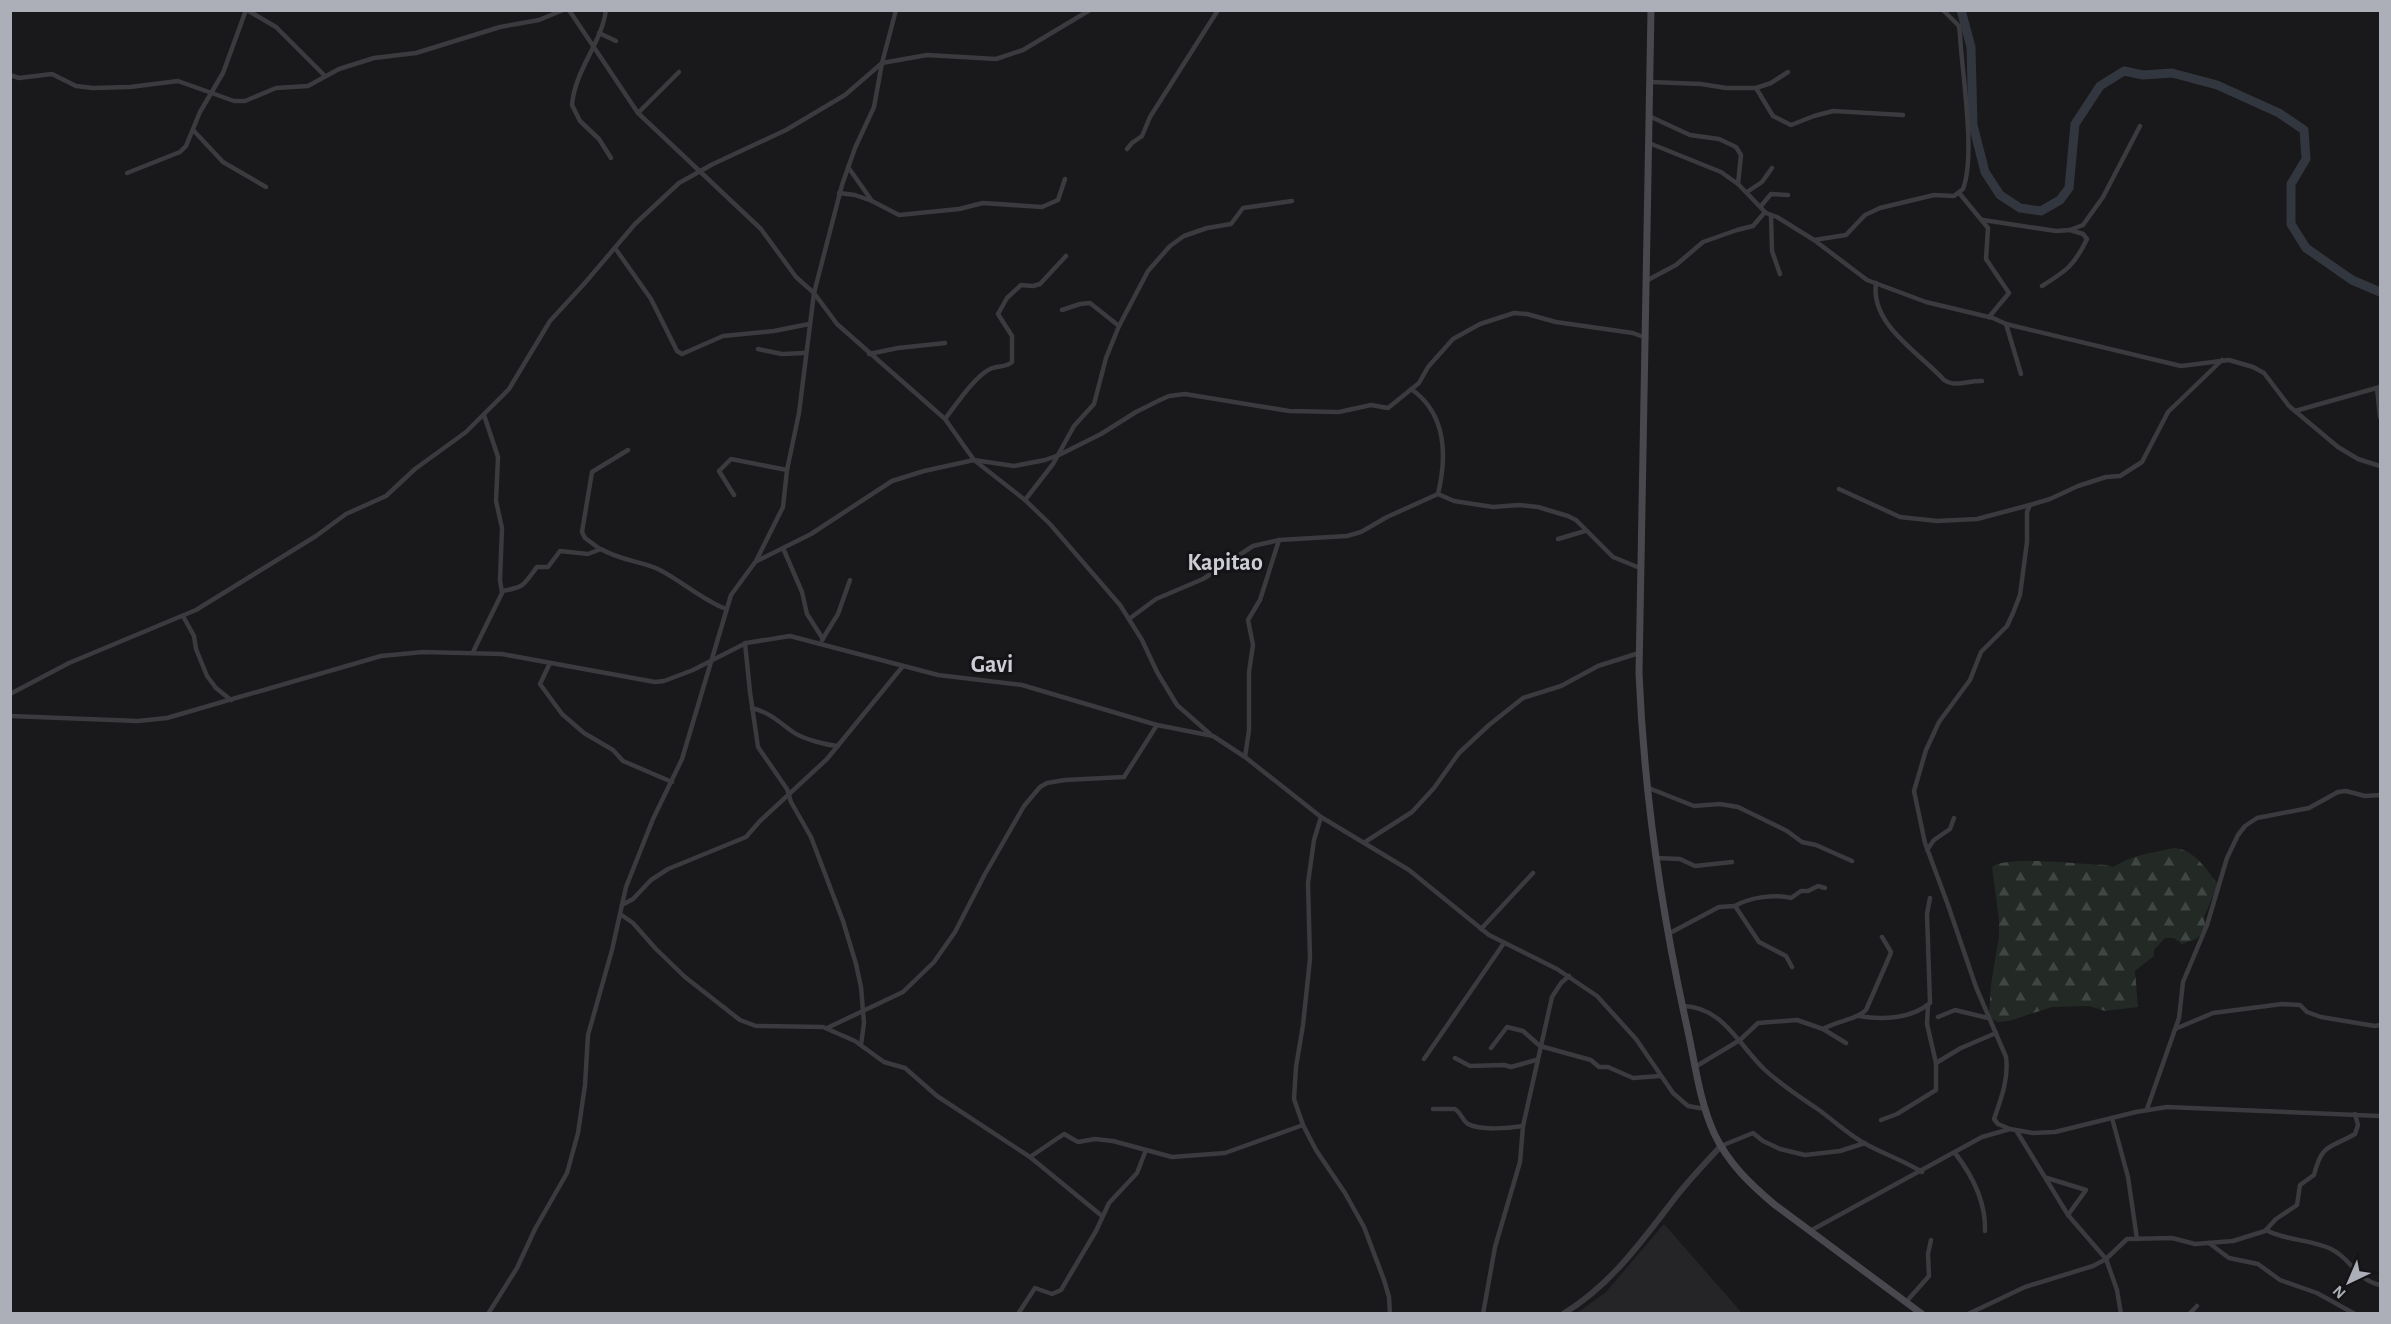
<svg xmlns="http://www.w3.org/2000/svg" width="2391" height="1324" font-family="'Alegreya Sans',sans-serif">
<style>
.built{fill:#252427}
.forest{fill:url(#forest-firs)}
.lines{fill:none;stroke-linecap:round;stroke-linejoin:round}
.river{stroke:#32373f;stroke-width:9}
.minor{stroke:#3a3a3f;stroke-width:4.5}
.tertiary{stroke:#3a3a3f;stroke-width:6}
.secondary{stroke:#48484e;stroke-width:7}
.labels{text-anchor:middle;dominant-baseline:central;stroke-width:6;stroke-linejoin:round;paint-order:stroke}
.quarter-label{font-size:24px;font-weight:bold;fill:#cdcdd5;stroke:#141315}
</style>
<defs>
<pattern id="forest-firs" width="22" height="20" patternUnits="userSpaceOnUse" patternTransform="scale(1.5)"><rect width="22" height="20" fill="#232a25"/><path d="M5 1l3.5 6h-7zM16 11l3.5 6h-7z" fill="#404643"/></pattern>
</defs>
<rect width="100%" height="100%" fill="#19181a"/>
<polygon class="built" points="1664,1224 1742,1313 1577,1313 1606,1292"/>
<path class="forest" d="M2174 848C2194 849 2206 869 2218 884L2204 917 2205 925 2202 933 2196 939 2182 944 2174 938H2165L2154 950V956L2135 971 2138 1007 2105 1011 2089 1006 2052 1007 2009 1021 1998 1022 1992 1019 1989 1013 1991 985 1999 936V920L1992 867C2007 855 2083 865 2106 865L2113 867C2132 855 2151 853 2174 848Z"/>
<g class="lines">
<polyline class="river" points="1961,10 1971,47 1973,125 1985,172 2000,195 2020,208 2041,211 2060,200 2069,188 2075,124 2100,86 2124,71 2143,75 2172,73 2217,85 2279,113 2304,130 2306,159 2291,184 2291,224 2306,248 2352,280 2380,292"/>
<g class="minor">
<polyline points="247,10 276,27 325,76"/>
<polyline points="569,10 638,113 761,229 796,277 814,293 837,324 945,419 974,460 1025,500 1050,524 1120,605 1142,640 1157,672 1177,705 1210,734"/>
<path d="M606 10C601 45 575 69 572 105L580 121 599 139 611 158"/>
<polyline points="599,33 616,41"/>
<polyline points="10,75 19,78 52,74 76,86 93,88 130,87 178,81 234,101 245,101 276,88 308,86 339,69 374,58 416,53 500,27 539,20 563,10"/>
<polyline points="1651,82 1701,84 1726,88 1756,88 1773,116 1791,125 1814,116 1833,111 1903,115"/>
<polyline points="1756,88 1771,83 1788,72"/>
<polyline points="638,113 679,72"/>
<polyline points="1649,116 1690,135 1719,139 1736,147 1741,155 1738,184"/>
<polyline points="193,130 223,162 266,187"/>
<polyline points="1649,143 1721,172 1738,184 1766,213 1777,217 1814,240 1867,280 1926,302 1993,318 2006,324 2181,366 2229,360 2253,367 2264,373 2289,406 2338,447 2358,459 2380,466"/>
<polyline points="1127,149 1132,143 1142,136 1150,117 1218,10"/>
<polyline points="848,167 872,201"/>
<polyline points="127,173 180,152 186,146 200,112 223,73 246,10"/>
<polyline points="1747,192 1762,182 1772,168"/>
<polyline points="839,193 855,195 872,201 899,215 959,209 983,203 1042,207 1058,200 1065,179"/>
<polyline points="1960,194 1988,228 1986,259 2009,293 1989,317"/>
<polyline points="1761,206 1771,194 1788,195"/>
<polyline points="1771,215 1772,251 1780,274"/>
<polyline points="1983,220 2056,231 2070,230 2083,225 2103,197 2140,126"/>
<path d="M1814 240 1846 235 1865 215 1880 208 1934 195 1954 196 1963 189C1976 155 1962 74 1960 35L1959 26 1943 10"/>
<polyline points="615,248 651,299 677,351 682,354 723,336 774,331 809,324"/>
<polyline points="1646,281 1676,265 1703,242 1737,230 1753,226 1765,212"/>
<path d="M1876 283C1870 325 1920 353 1944 380 1956 388 1969 380 1982 381"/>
<path d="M2042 286C2066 271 2074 266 2087 239L2083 234 2070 230"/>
<polyline points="1062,310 1080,304 1090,303 1119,326"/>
<polyline points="2006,324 2021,374"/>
<polyline points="758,349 782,354 805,353"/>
<polyline points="869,354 898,348 945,343"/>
<polyline points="2377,388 2380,417"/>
<path d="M1411 389C1447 414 1447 456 1438 494"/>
<polyline points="2295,411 2380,387"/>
<path d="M945 419C956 405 973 378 990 369 997 365 1006 368 1012 362V336L998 314 1007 298 1021 285 1033 286 1040 284 1066 256"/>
<polyline points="1839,489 1900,517 1937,521 1977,519 2030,505"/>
<polyline points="734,495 719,471 731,459 787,470"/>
<polyline points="1025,500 1053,464 1074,426 1094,404 1106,358 1119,326 1148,271 1170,246 1184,236 1207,228 1231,224 1243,208 1292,201"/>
<polyline points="1558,539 1585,531"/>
<polyline points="783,548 802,592 807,614 823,639"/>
<polyline points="600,549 585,538 582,532 592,472 628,450"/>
<polyline points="757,561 811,534 892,481 924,471 974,460 1014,466 1045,460 1059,455 1101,434 1136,412 1160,400 1169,396 1185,394 1289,411 1339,412 1371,405 1388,408 1419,383 1428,367 1453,339 1480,324 1514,313 1527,314 1556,322 1633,333 1646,338"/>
<path d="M502 591C526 587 523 585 537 567H548L560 551 588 554 601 549C619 560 640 561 658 569 682 581 702 600 726 609"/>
<polyline points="183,616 194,636 196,649 207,676 216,688 231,700"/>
<polyline points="1129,619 1156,599 1203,579 1253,546 1279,540 1347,536 1361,532 1387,517 1438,494 1454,501 1493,507 1519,505 1538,507 1568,516 1576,520 1613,557 1640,568"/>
<polyline points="822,640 838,614 850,580"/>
<polyline points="745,643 750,692 758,747 787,789 791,802 811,837 843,921 856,964 861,987 864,1023 861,1045"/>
<polyline points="473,652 502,593 500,580 502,528 496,501 498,457 484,415"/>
<polyline points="550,663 540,684 562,714 584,733 613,750 623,761 672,782"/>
<polyline points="10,694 69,663 196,610 316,536 346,514 386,496 415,469 466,432 509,389 550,321 584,284 635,224 679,183 713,164 786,130 845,95 882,63 927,55 996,59 1023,50 1090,10"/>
<path d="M752 708C769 712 779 722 793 732 803 739 826 745 838 746"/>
<polyline points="10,716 138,721 167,718 381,656 423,652 502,654 655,682 664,681 693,670 746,643 790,636 938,675 1022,685 1157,725 1213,736 1245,757 1321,817 1409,870 1489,935 1557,969 1597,996 1636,1039 1673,1093 1688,1106 1705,1109"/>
<polyline points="1245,757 1249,730 1249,672 1253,645 1248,620 1260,600 1279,540"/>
<polyline points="1646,787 1694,806 1720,804 1738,807 1787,831 1802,842 1816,845 1852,861"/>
<polyline points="1321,817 1314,840 1308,883 1310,959 1303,1025 1296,1067 1294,1099 1303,1125 1316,1150 1345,1193 1364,1227 1384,1280 1389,1297 1390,1314"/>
<polyline points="1365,842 1412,812 1434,788 1459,753 1489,725 1523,698 1561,686 1598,666 1639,653"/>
<polyline points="1927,850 1934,840 1950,829 1954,818"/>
<polyline points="1656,858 1680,859 1695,866 1732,862"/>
<polyline points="622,905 633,899 651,880 668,869 746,837 760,821 827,759 903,666"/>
<path d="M1735 906C1750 897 1775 894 1791 898L1801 891H1808L1818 886 1825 888"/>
<polyline points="620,914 633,923 656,949 685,977 740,1020 756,1026 823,1027 855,1041 884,1062 905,1068 937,1096 1030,1157 1102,1216"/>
<polyline points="1481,929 1533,873"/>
<polyline points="1670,933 1719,907 1735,906 1759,942 1786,956 1792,967"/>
<polyline points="1928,1005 1927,1024 1936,1063"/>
<path d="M1683 1006C1723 1007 1738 1044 1764 1069 1781 1085 1800 1097 1819 1110 1834 1121 1848 1134 1864 1143 1883 1154 1903 1160 1922 1172"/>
<path d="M1859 1016C1882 1020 1911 1019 1930 1003L1927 914 1930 898"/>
<polyline points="1938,1017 1955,1010 1988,1018"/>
<polyline points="827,1028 903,992 934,962 955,932 985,874 1024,806 1040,787 1047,783 1065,780 1124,777 1157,725"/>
<path d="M1823 1029C1836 1021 1856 1020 1866 1010L1890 955 1891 952 1882 937"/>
<polyline points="2175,1029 2213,1013 2282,1004 2300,1005 2307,1012 2321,1017 2375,1026 2380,1025"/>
<polyline points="1491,1048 1507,1027 1523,1031 1540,1046 1591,1060 1599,1067 1608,1067 1633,1078 1660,1076"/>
<polyline points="1455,1058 1470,1066 1504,1065 1511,1067 1536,1060"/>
<polyline points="1424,1059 1504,943"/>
<polyline points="1695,1067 1740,1040 1758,1023 1797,1020 1823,1029 1846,1043"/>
<path d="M1433 1109H1455C1461 1113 1463 1121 1468 1124 1481 1131 1510 1128 1523 1126"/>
<polyline points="2147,1109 2179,1018 2183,982 2207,925 2227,858 2238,835 2245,826 2257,818 2309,808 2338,792 2346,791 2365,796 2380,795"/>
<polyline points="2112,1118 2128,1177 2137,1239"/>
<polyline points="1881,1120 1897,1114 1936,1090 1936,1063 1961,1048 1996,1033"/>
<path d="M2010 1129 1998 1124 1994 1119C2001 1099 2009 1078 2006 1057L1976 987 1948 905 1925 843 1914 791 1926 750 1939 722 1970 680 1981 652 2007 626 2013 613 2020 595 2027 542V512L2030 505 2050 499 2078 486 2106 477 2120 476 2142 462 2168 412 2222 360"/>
<polyline points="2016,1130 2068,1215 2106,1259 2117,1290 2121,1314"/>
<polyline points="1721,1146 1753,1133 1763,1141 1780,1149 1805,1155 1840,1151 1865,1143"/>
<path d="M1955 1153C1972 1175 1986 1202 1985 1231"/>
<polyline points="1030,1157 1064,1134 1078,1142 1095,1139 1113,1141 1172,1157 1225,1153 1303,1125"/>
<polyline points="2047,1178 2086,1190 2068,1215"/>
<path d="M2266 1230C2286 1241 2310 1239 2331 1249 2351 1258 2355 1279 2380 1285"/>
<polyline points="1810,1231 1982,1137 2010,1129 2033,1133 2055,1132 2136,1112 2167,1107 2380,1116"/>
<polyline points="2209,1243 2229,1258 2258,1264 2280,1280 2317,1293 2355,1314"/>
<polyline points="1906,1302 1929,1276 1928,1254 1931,1240"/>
<polyline points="488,1314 517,1268 535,1229 567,1173 578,1133 585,1085 588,1035 612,950 626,887 653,819 682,759 731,595 756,561 783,507 787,470 799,413 814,293 842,185 855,148 874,107 882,63 896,10"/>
<polyline points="1018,1314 1035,1288 1052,1294 1061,1290 1096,1231 1109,1203 1137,1173 1146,1150"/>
<polyline points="1483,1314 1495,1247 1520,1162 1523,1126 1552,997 1561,983 1569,976"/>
<path d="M1968 1314 2025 1287 2093 1266 2106 1259 2127 1239 2172 1238 2195 1244 2233 1241 2265 1231 2276 1219 2297 1205 2300 1185 2314 1175C2322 1143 2329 1149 2355 1134L2358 1125 2355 1114"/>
<polyline points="2189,1314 2197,1306"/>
</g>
<path class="tertiary" d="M1563 1314C1611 1285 1642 1241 1675 1198 1689 1180 1705 1163 1721 1146"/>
<path class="secondary" d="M1651 10 1639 673C1644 793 1661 910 1687 1027 1695 1062 1699 1100 1714 1133 1728 1163 1750 1184 1775 1205L1922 1314"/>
</g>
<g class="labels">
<g class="quarter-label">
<text x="1225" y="563">Kapitao</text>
<text x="992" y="665">Gavi</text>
</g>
</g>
<rect width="2391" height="1324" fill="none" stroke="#acaeb8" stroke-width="24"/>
<g transform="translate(2349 1282) rotate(224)" stroke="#141315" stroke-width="4.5" paint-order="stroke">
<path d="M0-4.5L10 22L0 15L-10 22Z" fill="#acaeb8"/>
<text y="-9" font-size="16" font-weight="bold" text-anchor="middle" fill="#acaeb8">N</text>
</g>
</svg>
